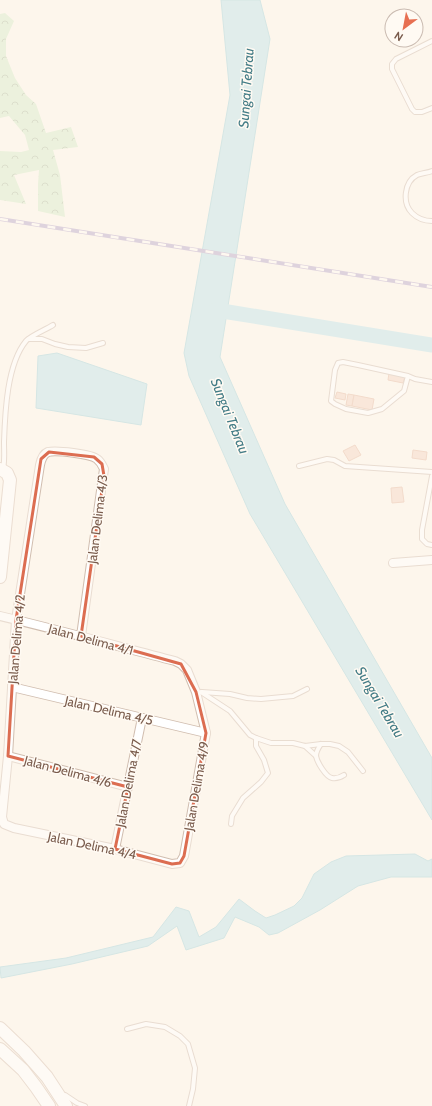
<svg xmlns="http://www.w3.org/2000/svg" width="432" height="1106" font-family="Cabin,sans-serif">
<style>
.forest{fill:url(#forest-crowns)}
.water{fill:#bfe3e8;stroke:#a5d3da}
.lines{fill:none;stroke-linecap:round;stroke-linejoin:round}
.river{stroke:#bfe3e8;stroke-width:15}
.building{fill:#f3d5c3;stroke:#e6bba3}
.lane-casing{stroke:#d1beb0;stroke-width:6}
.street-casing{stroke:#d1beb0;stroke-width:10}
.secondary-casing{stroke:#d6c0b0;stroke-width:14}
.lane{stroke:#fff;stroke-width:4}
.street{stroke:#fff;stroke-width:8}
.secondary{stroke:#fff;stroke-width:12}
.rail-casing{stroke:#b9a8c9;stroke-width:4}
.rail{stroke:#fffaf3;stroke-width:2.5;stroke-dasharray:8;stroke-linecap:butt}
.marked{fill:none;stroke:#dc6d51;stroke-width:3;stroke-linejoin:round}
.labels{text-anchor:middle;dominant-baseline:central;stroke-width:3;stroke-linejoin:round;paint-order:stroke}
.street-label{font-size:13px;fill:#7a5c4d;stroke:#fffaf3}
.water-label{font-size:14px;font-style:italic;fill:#437c86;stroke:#fffaf3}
</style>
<defs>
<pattern id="forest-crowns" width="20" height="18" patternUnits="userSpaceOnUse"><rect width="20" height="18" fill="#d8ecc9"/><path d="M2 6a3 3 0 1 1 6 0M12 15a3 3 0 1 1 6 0" fill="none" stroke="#b4c2a5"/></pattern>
</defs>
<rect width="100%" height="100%" fill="#fdf6ec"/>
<polygon class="forest" points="5,13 14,21 6,39 6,56 15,78 26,95 36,104 46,133 71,127 78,147 53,150 60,175 65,217 38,211 38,184 39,170 14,175 26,204 0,200 0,151 21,152 29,150 25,135 9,116 0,118 0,14"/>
<g class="water">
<polygon points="221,0 260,0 270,39 220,357 285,504 432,758 432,820 250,514 189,376 184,353 230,95"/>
<polygon points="57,353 147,384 141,425 36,408 38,356"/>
<polygon points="415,854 428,861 432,859 432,877 391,877 358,886 320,910 278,933 269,935 259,927 235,917 224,938 186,950 177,926 148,946 72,964 1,978 0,967 66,958 153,937 176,907 189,911 199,937 216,927 239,899 255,911 266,918 275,915 294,906 302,898 314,874 331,862 346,856"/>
</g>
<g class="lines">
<polyline class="river" points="216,310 432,345"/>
</g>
<g class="building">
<polygon points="389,373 405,377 403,383 388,380"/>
<polygon points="337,392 346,394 345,400 335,398"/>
<polygon points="348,394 354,395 352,406 346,405"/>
<polygon points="354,395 374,399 372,410 352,406"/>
<polygon points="355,445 361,455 349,461 343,451"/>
<polygon points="413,450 427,452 426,460 412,458"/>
<polygon points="402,487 404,502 392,503 391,488"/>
</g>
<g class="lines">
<defs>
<g id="lane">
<polyline points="432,41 396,59 392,64 392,69 412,109 415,112 422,112 432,108"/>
<path d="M432 171C427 173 421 173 417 175 404 182 402 203 412 213 417 218 425 221 432 221"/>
<polyline points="29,339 42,339 55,344 68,347 86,348 103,343"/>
<polyline points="408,376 404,391 382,409 368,413 346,409 335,404 331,401 335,370 338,363 343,362 358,365 408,376 415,379 432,382"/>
<polyline points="299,466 327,459 334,460 345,466 432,472"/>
<path d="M3 469C5 460 4 451 4 442 5 412 7 364 26 341 30 336 47 329 53 325"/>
<polyline points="432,476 422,530 422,539 427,544 432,545"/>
<polyline points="201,692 230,711 250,735 256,738 271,743 293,743 305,746 321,744 330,744 339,746 348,752 363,771"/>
<polyline points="202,692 230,694 247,698 261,699 293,696 307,689"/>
<path d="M321 744C319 747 316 751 316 756 317 762 326 777 332 778 337 779 341 777 344 775"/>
<polyline points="305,746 316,756"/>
<polyline points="231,824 232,816 243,798 261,782 268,773 264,760 256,746 256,738"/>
<polyline points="127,1029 146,1024 165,1027 180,1036 188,1044 195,1068 193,1089 189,1106"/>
<polyline points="65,1095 77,1103 85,1106"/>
</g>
<g id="street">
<polyline points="393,563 432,560"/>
<path d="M0 616C59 630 117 646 175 661L181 664 187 670 196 692 206 733 184 856 180 863 172 864 115 849 14 828 4 824 2 817 8 756 16 620 40 465C41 460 43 454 48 452 56 450 91 454 97 459 101 462 102 465 104 469L81 636"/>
<polyline points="12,687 206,733"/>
<polyline points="8,756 128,787"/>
<polyline points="115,849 142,718"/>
</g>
<g id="secondary">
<polyline points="0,469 7,473 10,480 0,577"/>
<polyline points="0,1028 24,1051 47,1077 66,1106"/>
<polyline points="0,1049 23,1070 36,1087 49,1106"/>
</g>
</defs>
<use href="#lane" class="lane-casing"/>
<use href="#street" class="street-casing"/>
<use href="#secondary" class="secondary-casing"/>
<use href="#lane" class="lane"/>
<use href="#street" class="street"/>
<use href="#secondary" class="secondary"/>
<defs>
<polyline id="rail" points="0,219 432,287"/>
</defs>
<use href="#rail" class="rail-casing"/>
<use href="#rail" class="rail"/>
</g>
<path d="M0 0H432V1106H0ZM49 452 94 457 102 464 104 476 81 636 181 664 196 692 206 733 184 856 180 863 172 864 115 849 128 787 8 756 16 620 41 459Z" fill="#fdf6ec" fill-opacity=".55" fill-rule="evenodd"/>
<path class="marked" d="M49 452 94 457 102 464 104 476 81 636 181 664 196 692 206 733 184 856 180 863 172 864 115 849 128 787 8 756 16 620 41 459Z"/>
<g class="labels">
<g class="street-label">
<text transform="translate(97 519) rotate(-83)">Jalan Delima 4/3</text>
<text transform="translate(16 639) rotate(-85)">Jalan Delima 4/2</text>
<text transform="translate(91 639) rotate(15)">Jalan Delima 4/1</text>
<text transform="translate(109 710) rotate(13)">Jalan Delima 4/5</text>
<text transform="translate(68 771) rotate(15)">Jalan Delima 4/6</text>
<text transform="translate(128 783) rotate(-79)">Jalan Delima 4/7</text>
<text transform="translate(196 786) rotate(-80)">Jalan Delima 4/9</text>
<text transform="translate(92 845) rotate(12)">Jalan Delima 4/4</text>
</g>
<g class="water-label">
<text transform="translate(246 88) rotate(-86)">Sungai Tebrau</text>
<text transform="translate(230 416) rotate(68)">Sungai Tebrau</text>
<text transform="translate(380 702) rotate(59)">Sungai Tebrau</text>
</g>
</g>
<g transform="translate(404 28) rotate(212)"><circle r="19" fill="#fffaf3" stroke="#cabbb1"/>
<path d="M0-3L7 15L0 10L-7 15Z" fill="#e76f51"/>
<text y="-6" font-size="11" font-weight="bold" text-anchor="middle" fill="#7a5c4d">N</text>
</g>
</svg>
